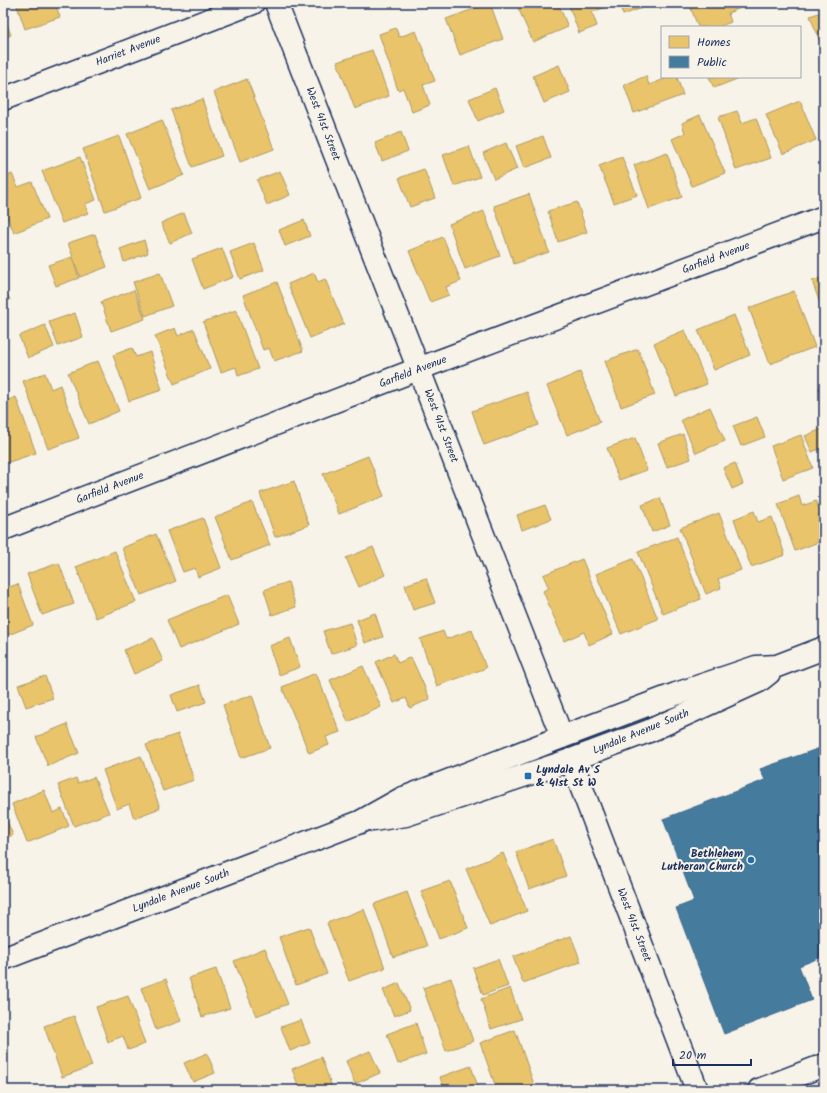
<svg xmlns="http://www.w3.org/2000/svg" width="827" height="1093" font-family="Kalam,sans-serif">
<style>
.homes{fill:#e9c46a;stroke:#ab9766}
.public{fill:#457b9d;stroke:#38648a}
.lines{fill:none;stroke-linecap:round;stroke-linejoin:round}
.minor-casing{stroke:#1b2f5e;stroke-width:25}
.secondary-casing{stroke:#1b2f5e;stroke-width:25}
.minor{stroke:#f7f3e8;stroke-width:22}
.secondary{stroke:#f7f3e8;stroke-width:22}
.poi-dot{fill:#1f6fb2;stroke:#f7f3e8;stroke-width:1.5}
.labels{text-anchor:middle;dominant-baseline:central;stroke-width:4;stroke-linejoin:round;paint-order:stroke}
.street-label{font-size:11px;fill:#1b2f5e;stroke:#f7f3e8}
.poi-label{font-size:11px;font-weight:bold;fill:#1b2f5e;stroke:#f7f3e8;text-anchor:start}
</style>
<rect width="100%" height="100%" fill="#f7f3e8"/>
<filter id="ink" filterUnits="userSpaceOnUse"><feTurbulence type="fractalNoise" baseFrequency=".025" numOctaves="2"/><feDisplacementMap in="SourceGraphic" scale="8" xChannelSelector="R" yChannelSelector="G"/><feConvolveMatrix kernelMatrix="1 2 1 2 8 2 1 2 1" color-interpolation-filters="sRGB"/></filter>
<g filter="url(#ink)">
<g class="homes">
<polygon points="16,3 55,3 60,17 25,29"/>
<polygon points="71,3 88,3 73,8"/>
<polygon points="490,3 503,39 460,55 446,19"/>
<polygon points="516,3 558,3 568,27 533,42"/>
<polygon points="568,3 608,3 609,6 592,12 597,26 579,33"/>
<polygon points="619,3 656,3 623,15"/>
<polygon points="697,3 750,3 750,4 728,13 731,22 718,27 698,27 690,6"/>
<polygon points="794,3 809,3 796,8"/>
<polygon points="824,11 824,46 822,47 810,16"/>
<polygon points="3,14 11,35 3,38"/>
<polygon points="396,28 399,37 416,31 435,81 423,85 430,105 412,112 403,88 398,90 379,34"/>
<polygon points="372,50 389,96 355,109 337,62"/>
<polygon points="559,65 570,92 544,103 533,76"/>
<polygon points="646,76 649,85 670,77 677,77 683,95 634,113 624,85"/>
<polygon points="709,77 742,77 714,88"/>
<polygon points="247,79 274,149 240,162 214,92"/>
<polygon points="495,88 504,110 478,121 469,99"/>
<polygon points="202,99 222,156 192,167 171,110"/>
<polygon points="800,101 816,140 783,154 766,115"/>
<polygon points="737,111 742,123 756,118 771,158 736,170 718,117"/>
<polygon points="700,115 725,173 692,186 672,139 685,133 682,123"/>
<polygon points="162,120 184,175 150,189 127,134"/>
<polygon points="401,132 408,151 382,161 375,143"/>
<polygon points="119,136 141,198 105,211 83,149"/>
<polygon points="543,136 551,158 524,168 516,146"/>
<polygon points="506,143 517,169 494,179 483,153"/>
<polygon points="469,146 480,177 454,186 443,155"/>
<polygon points="667,153 682,197 649,209 634,165"/>
<polygon points="80,157 96,200 85,204 88,213 62,223 42,171"/>
<polygon points="622,157 637,195 614,203 599,166"/>
<polygon points="424,169 435,198 410,207 399,178"/>
<polygon points="280,171 290,195 267,205 257,180"/>
<polygon points="12,174 18,187 32,182 47,219 14,233 3,207 3,178"/>
<polygon points="529,194 549,252 514,264 494,206"/>
<polygon points="577,202 587,232 558,242 548,211"/>
<polygon points="484,211 500,256 465,269 449,224"/>
<polygon points="184,213 192,233 170,243 161,223"/>
<polygon points="304,220 310,236 285,246 279,230"/>
<polygon points="95,234 107,267 80,277 68,243"/>
<polygon points="443,237 461,281 446,287 449,295 430,302 409,251"/>
<polygon points="144,240 148,253 124,262 120,249"/>
<polygon points="254,243 264,270 240,279 230,252"/>
<polygon points="222,248 233,277 203,289 192,259"/>
<polygon points="72,257 79,278 56,286 48,265"/>
<polygon points="160,273 172,306 145,316 133,282"/>
<polygon points="314,273 318,282 325,279 344,324 310,338 288,284"/>
<polygon points="824,277 824,315 812,281"/>
<polygon points="277,282 303,351 274,361 269,348 263,350 243,295"/>
<polygon points="3,284 10,300 3,303"/>
<polygon points="134,290 145,319 111,331 101,302"/>
<polygon points="794,291 815,347 770,364 749,308"/>
<polygon points="236,310 258,369 238,376 236,367 221,372 203,322"/>
<polygon points="75,313 83,337 58,346 49,322"/>
<polygon points="734,315 750,355 714,370 698,330"/>
<polygon points="45,325 54,347 28,358 19,336"/>
<polygon points="175,328 178,336 194,329 210,369 174,384 155,336"/>
<polygon points="685,330 707,384 676,396 654,343"/>
<polygon points="132,348 136,357 150,352 162,390 129,401 113,355"/>
<polygon points="638,349 655,395 621,407 605,361"/>
<polygon points="98,361 119,411 89,424 68,373"/>
<polygon points="580,372 600,422 567,435 547,386"/>
<polygon points="45,373 51,389 60,385 79,438 48,449 23,381"/>
<polygon points="824,386 824,403 819,388"/>
<polygon points="527,392 539,425 484,445 472,411"/>
<polygon points="16,397 36,453 3,464 3,402"/>
<polygon points="710,407 725,441 696,453 681,420"/>
<polygon points="757,417 765,437 741,446 733,426"/>
<polygon points="824,428 824,447 812,452 805,436"/>
<polygon points="683,434 691,459 667,467 658,443"/>
<polygon points="801,435 813,468 783,479 771,446"/>
<polygon points="635,438 647,470 619,480 607,448"/>
<polygon points="368,456 384,496 339,514 323,474"/>
<polygon points="735,463 743,484 732,489 723,468"/>
<polygon points="294,481 309,525 275,537 260,493"/>
<polygon points="799,496 802,506 816,501 824,521 824,540 795,551 778,504"/>
<polygon points="660,498 670,525 652,532 642,505"/>
<polygon points="252,502 270,545 232,560 215,517"/>
<polygon points="545,505 551,519 522,530 517,515"/>
<polygon points="754,511 758,522 772,517 785,555 751,567 734,519"/>
<polygon points="719,513 741,570 718,579 721,588 706,594 680,528"/>
<polygon points="203,518 221,568 198,577 195,568 183,572 167,531"/>
<polygon points="156,534 176,581 141,595 122,548"/>
<polygon points="677,537 701,599 663,614 638,552"/>
<polygon points="373,547 385,575 359,587 346,558"/>
<polygon points="115,551 136,602 96,618 76,567"/>
<polygon points="582,559 613,634 589,645 584,632 564,641 543,591 549,588 543,575"/>
<polygon points="633,559 658,619 621,634 596,574"/>
<polygon points="59,563 74,604 42,615 27,574"/>
<polygon points="426,578 435,603 413,610 405,585"/>
<polygon points="288,582 296,607 272,615 264,590"/>
<polygon points="18,584 33,625 3,637 3,589"/>
<polygon points="227,595 239,624 179,649 167,620"/>
<polygon points="375,613 383,637 365,643 357,620"/>
<polygon points="350,623 357,645 331,654 323,631"/>
<polygon points="472,630 486,668 437,686 420,639 443,631 446,639"/>
<polygon points="153,638 163,661 134,674 124,650"/>
<polygon points="290,638 300,667 279,675 269,646"/>
<polygon points="394,654 398,663 411,657 430,699 410,708 406,698 394,703 376,662"/>
<polygon points="363,666 381,707 348,722 330,680"/>
<polygon points="316,673 340,732 326,737 329,745 309,753 282,687"/>
<polygon points="45,676 53,698 26,707 18,685"/>
<polygon points="200,685 206,702 177,712 171,695"/>
<polygon points="252,695 270,748 241,758 223,705"/>
<polygon points="67,724 79,753 48,766 36,737"/>
<polygon points="178,734 194,780 163,791 146,745"/>
<polygon points="141,756 160,808 134,818 129,804 117,809 103,770"/>
<polygon points="94,777 109,813 74,826 58,785 76,778 78,783"/>
<polygon points="44,790 53,813 62,809 69,826 27,843 12,804"/>
<polygon points="3,812 13,835 3,839"/>
<polygon points="553,839 566,876 529,889 516,852"/>
<polygon points="503,853 527,911 490,926 466,869"/>
<polygon points="450,881 468,928 439,939 421,891"/>
<polygon points="407,892 427,946 393,957 374,904"/>
<polygon points="364,909 385,968 349,981 327,923"/>
<polygon points="309,927 327,974 296,985 279,937"/>
<polygon points="571,936 581,962 523,983 513,957"/>
<polygon points="265,948 288,1004 256,1016 234,961"/>
<polygon points="498,959 508,986 483,995 473,968"/>
<polygon points="216,969 230,1008 202,1017 189,978"/>
<polygon points="451,978 473,1041 446,1051 423,988"/>
<polygon points="166,979 181,1021 156,1030 141,988"/>
<polygon points="399,983 410,1010 394,1016 383,990"/>
<polygon points="510,988 521,1019 491,1029 481,999"/>
<polygon points="128,996 145,1044 128,1050 123,1036 108,1042 96,1007"/>
<polygon points="74,1016 92,1066 62,1077 44,1026"/>
<polygon points="301,1020 310,1043 290,1051 281,1027"/>
<polygon points="416,1023 426,1054 398,1064 387,1034"/>
<polygon points="515,1030 536,1090 497,1090 480,1043"/>
<polygon points="370,1051 380,1073 355,1084 346,1061"/>
<polygon points="207,1053 215,1073 193,1082 184,1063"/>
<polygon points="321,1057 332,1087 324,1090 300,1090 292,1069"/>
<polygon points="471,1066 479,1090 444,1090 440,1077"/>
<polygon points="276,1085 277,1090 265,1090"/>
</g>
<polygon class="public" points="820,748 824,760 824,933 822,934 824,940 824,956 799,966 812,1000 724,1034 676,908 694,901 663,819 765,780 760,769"/>
<g class="lines">
<defs>
<g id="minor">
<polyline points="276,3 562,737"/>
<polyline points="3,99 253,3"/>
<polyline points="3,529 418,369 824,217"/>
<polyline points="571,760 697,1090"/>
<polyline points="759,1090 824,1065"/>
</g>
<g id="secondary">
<polyline points="373,820 406,815 571,760 649,731 759,681 769,673"/>
<polyline points="3,959 360,822 401,799 562,737 676,694 756,667 777,666 824,648"/>
</g>
</defs>
<use href="#minor" class="minor-casing"/>
<use href="#secondary" class="secondary-casing"/>
<use href="#minor" class="minor"/>
<use href="#secondary" class="secondary"/>
</g>
</g>
<g class="poi-dot">
<rect x="524" y="772" width="8" height="8" rx="2"/>
<circle cx="751" cy="860" r="4"/>
</g>
<g class="labels">
<g class="street-label">
<text transform="translate(128 51) rotate(-21)">Harriet Avenue</text>
<text transform="translate(323 124) rotate(69)">West 41st Street</text>
<text transform="translate(716 258) rotate(-21)">Garfield Avenue</text>
<text transform="translate(413 372) rotate(-21)">Garfield Avenue</text>
<text transform="translate(441 426) rotate(69)">West 41st Street</text>
<text transform="translate(110 488) rotate(-21)">Garfield Avenue</text>
<text transform="translate(641 732) rotate(-22)">Lyndale Avenue South</text>
<text transform="translate(181 891) rotate(-21)">Lyndale Avenue South</text>
<text transform="translate(634 925) rotate(69)">West 41st Street</text>
</g>
<g class="poi-label">
<text x="536" y="770">Lyndale Av S<tspan x="536" dy="13">&amp; 41st St W</tspan></text>
<text x="743" y="854" text-anchor="end">Bethlehem<tspan x="743" dy="13">Lutheran Church</tspan></text>
</g>
</g>
<rect width="827" height="1093" fill="none" stroke="#f7f3e8" stroke-width="16"/>
<rect x="8" y="8" width="811" height="1077" fill="none" stroke="#1b2f5e" stroke-width="1.5" filter="url(#ink)"/>
<rect x="661" y="26" width="140" height="52" fill="#f7f3e8" stroke="#9fa5b1"/>
<rect x="669" y="36" width="20" height="12" fill="#e9c46a" stroke="#9fa5b1"/>
<text x="697" y="46" font-size="12" fill="#1b2f5e">Homes</text>
<rect x="669" y="56" width="20" height="12" fill="#457b9d" stroke="#9fa5b1"/>
<text x="697" y="66" font-size="12" fill="#1b2f5e">Public</text>
<path d="M673 1059v6h78v-6" fill="none" stroke="#1b2f5e" stroke-width="2"/>
<text x="679" y="1059" font-size="12" fill="#1b2f5e" stroke="#f7f3e8" stroke-width="3" paint-order="stroke">20 m</text>
</svg>
